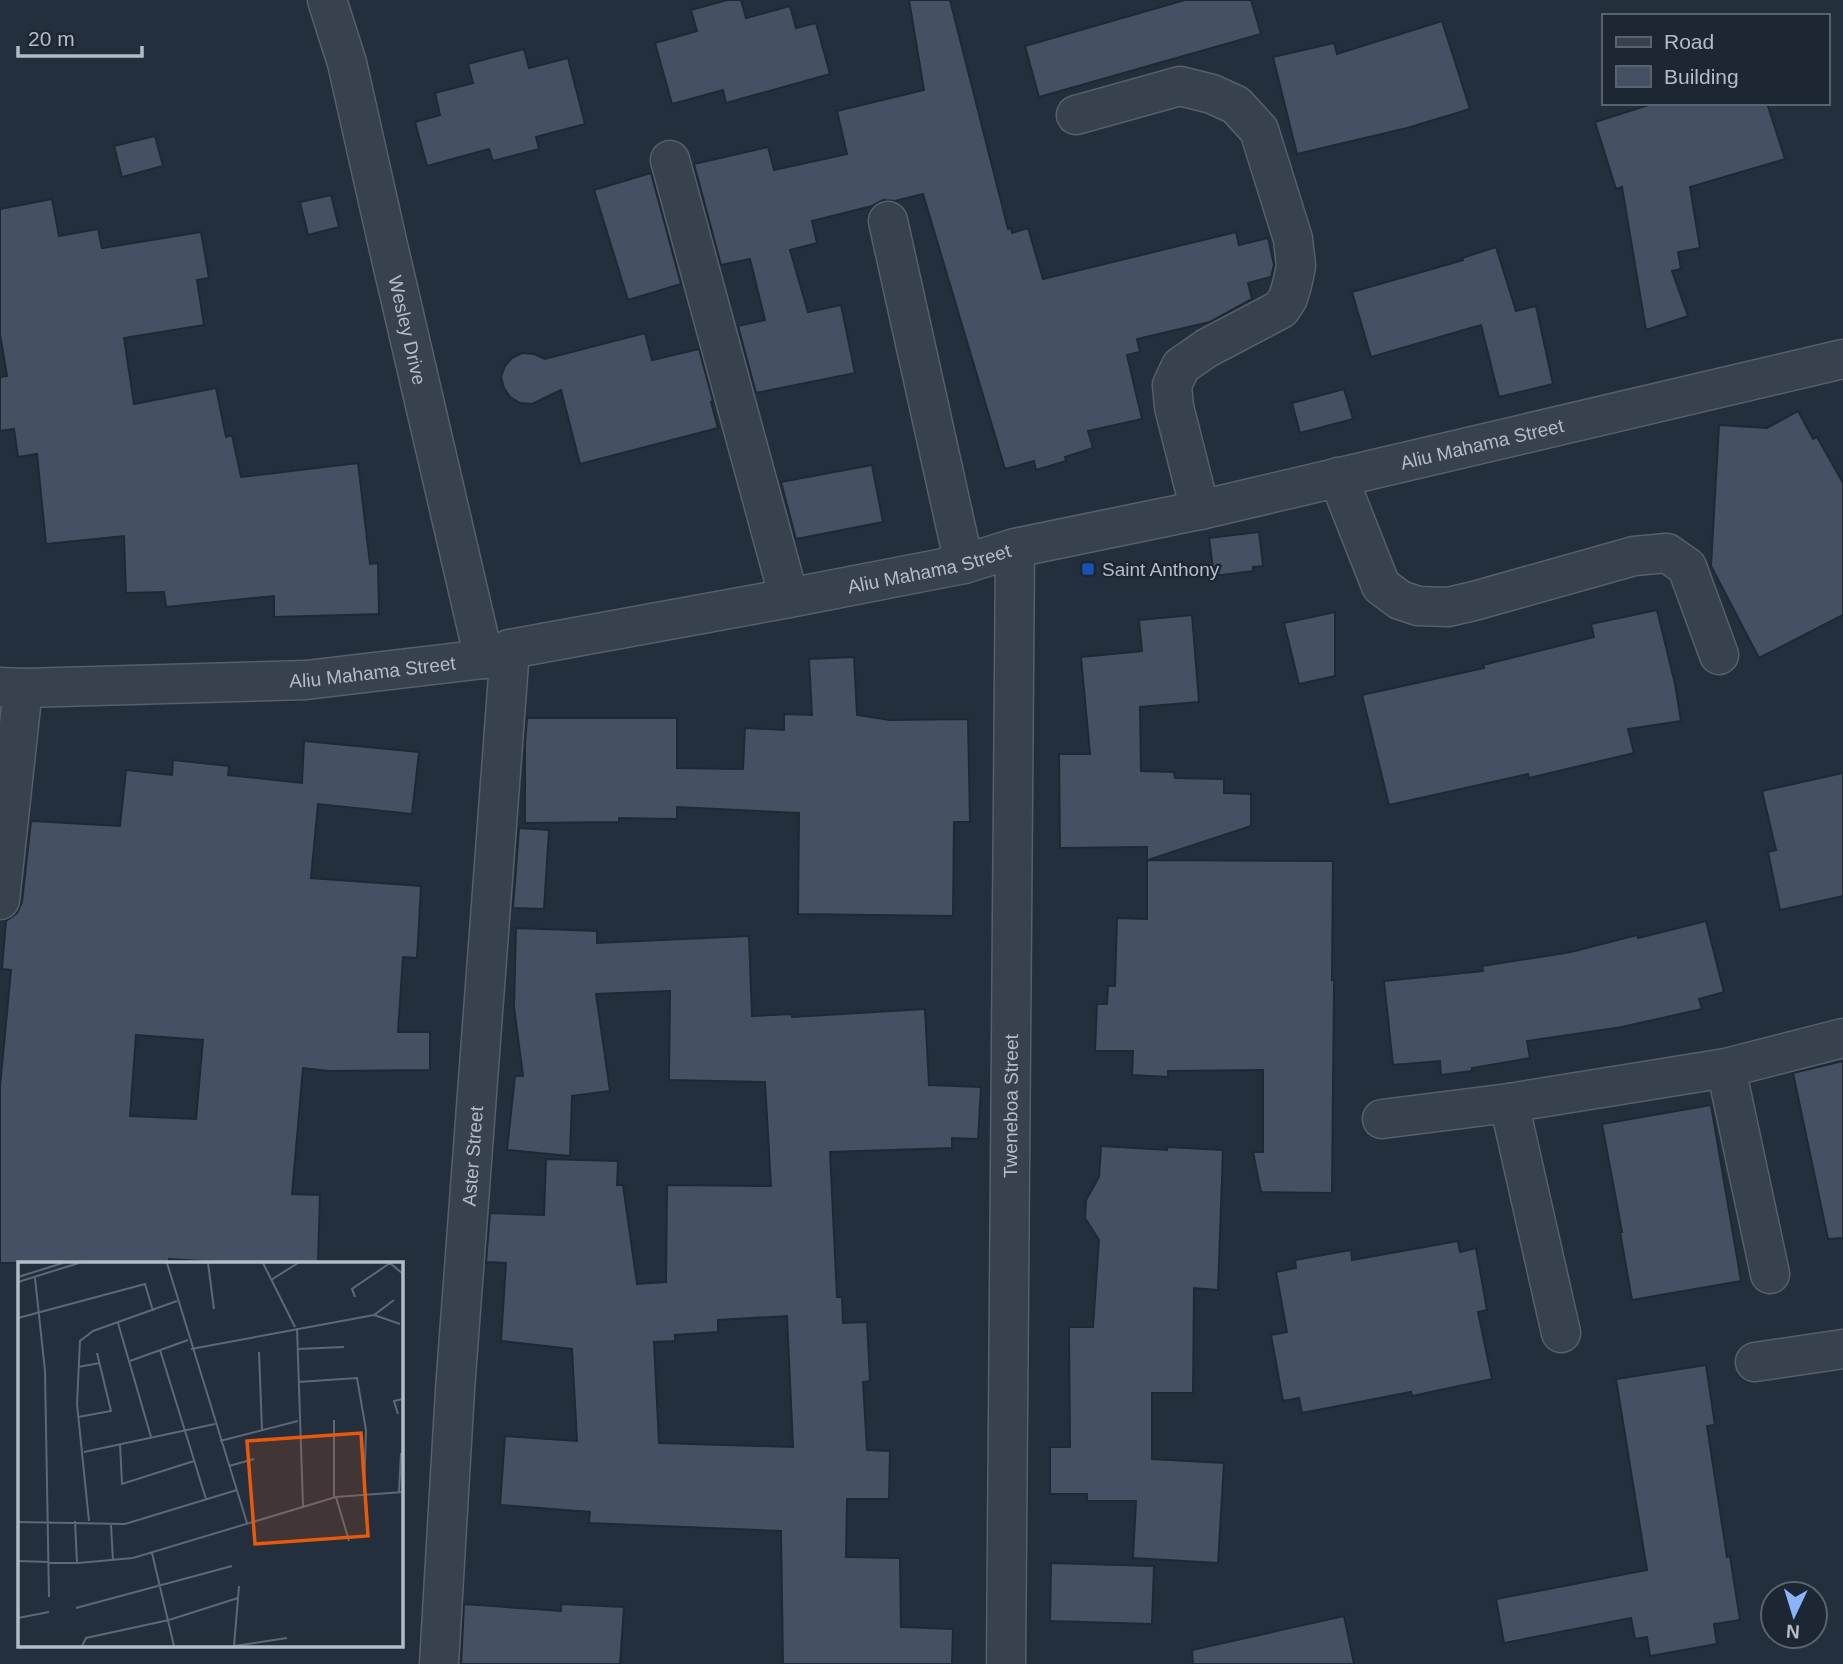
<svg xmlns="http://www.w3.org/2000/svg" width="1843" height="1664" font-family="Arial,sans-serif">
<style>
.building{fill:#455162;stroke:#1f2835;stroke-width:2;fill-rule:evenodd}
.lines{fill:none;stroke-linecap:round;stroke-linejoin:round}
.minor-casing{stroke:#565f6c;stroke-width:41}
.minor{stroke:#38414e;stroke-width:38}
.transit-dot{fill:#1a4fb4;stroke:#1d2633;stroke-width:2.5}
.labels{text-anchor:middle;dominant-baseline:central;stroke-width:5;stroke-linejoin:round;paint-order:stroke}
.street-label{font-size:19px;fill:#b4bcc9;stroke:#1d2633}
.poi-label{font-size:19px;fill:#b4bcc9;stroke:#1d2633;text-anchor:start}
.inset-road{fill:none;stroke:#5e6776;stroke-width:2}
.view{fill:#e8590c;fill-opacity:0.15;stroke:#e8590c;stroke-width:3.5}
.inset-edge{fill:none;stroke:#b4bcc9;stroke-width:3.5}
</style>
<rect width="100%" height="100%" fill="#242f3e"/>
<g class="building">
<polygon points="727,0 741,0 746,18 790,6 796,28 816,23 830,74 726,103 723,90 672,104 655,43 697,31 691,10"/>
<polygon points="909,0 950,0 1008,229 1011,228 1012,233 1028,228 1043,279 1236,232 1239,245 1268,238 1274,265 1271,277 1248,283 1252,299 1210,322 1137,339 1140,352 1127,355 1142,419 1088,431 1093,448 1065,457 1066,461 1036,470 1034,461 1005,469 923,194 895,201 883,200 872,206 812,221 817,243 790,250 808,312 841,305 855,373 756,393 738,326 765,320 750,259 721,265 694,164 768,147 774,170 847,154 837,111 924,90"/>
<polygon points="1185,0 1251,0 1261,34 1039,97 1025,46"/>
<polygon points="1442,21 1470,109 1407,128 1297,154 1273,57 1334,43 1337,54"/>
<polygon points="524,49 529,68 568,58 585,124 536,137 539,149 493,161 489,149 427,166 415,122 440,115 435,93 473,83 468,64"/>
<polygon points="1655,103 1767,103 1785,159 1690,187 1700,248 1678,252 1681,269 1672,271 1688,316 1646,330 1622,187 1616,189 1595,122"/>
<polygon points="155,136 163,166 122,177 114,146"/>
<polygon points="651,173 681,284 628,300 594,190"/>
<polygon points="331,195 339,227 308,235 300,202"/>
<polygon points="52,199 59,236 98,229 102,248 201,232 209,278 197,280 204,325 124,338 134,404 216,388 226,437 232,435 241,477 358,463 370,564 378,563 379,614 274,617 274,596 166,607 164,592 126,593 124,536 46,544 37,454 18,457 14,429 0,431 0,377 7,376 0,334 0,209"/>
<polygon points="1496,247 1516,311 1536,306 1553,384 1499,397 1481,325 1371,357 1352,292 1463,260 1462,258"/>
<polygon points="645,333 652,360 699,349 713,401 711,402 718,428 580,464 561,390 532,404 520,403 510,397 504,388 501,377 505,366 512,358 522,353 534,354 545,359"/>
<polygon points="1344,389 1353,419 1300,433 1292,403"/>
<polygon points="1798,411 1813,439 1817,437 1843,483 1843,615 1759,658 1711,566 1719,425 1767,428"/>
<polygon points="872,465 883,522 796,539 781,482"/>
<polygon points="1259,532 1263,566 1253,567 1253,571 1214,576 1209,538"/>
<polygon points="1657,610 1675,684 1681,721 1628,729 1634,753 1529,778 1528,774 1389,805 1362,695 1484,668 1483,665 1594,637 1591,624"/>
<polygon points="1335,612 1335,676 1299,684 1284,623"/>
<polygon points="1192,615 1199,702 1140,707 1141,771 1174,772 1175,778 1224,779 1224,793 1251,794 1251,826 1148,860 1333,861 1332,980 1334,980 1334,986 1332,1193 1261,1192 1253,1152 1263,1152 1263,1070 1168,1071 1168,1077 1132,1075 1133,1051 1095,1051 1097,1004 1107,1004 1108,986 1115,986 1117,918 1147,919 1147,847 1060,848 1059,754 1090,754 1081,657 1142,651 1139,620"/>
<polygon points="854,657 857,715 890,720 968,719 970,822 954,822 953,916 798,914 799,813 677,807 677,819 619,818 619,822 525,823 525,743 527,718 677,718 677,768 743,769 745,728 784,730 784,714 812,715 809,659"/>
<path d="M304 741 419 752 412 814 318 804 311 878 421 886 417 958 403 957 398 1032H430V1070L329 1071 303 1068 292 1194 320 1195 318 1263H236L169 1259V1263H114L65 1261V1263H0V1087L11 970 2 969 6 921 17 913 22 902 31 821 120 826 126 770 172 775 173 760 229 766 228 775 302 783ZM136 1035 203 1040 196 1119 130 1116Z"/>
<polygon points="1843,773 1843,896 1780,910 1768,852 1776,850 1762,791"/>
<polygon points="519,828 549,830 544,909 513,908"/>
<polygon points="1706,921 1724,992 1699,999 1702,1009 1622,1027 1527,1041 1530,1058 1472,1068 1472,1071 1441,1075 1440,1061 1393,1065 1384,981 1483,971 1482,966 1571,952 1637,935 1638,938"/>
<path d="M516 928 597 931V943L749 936 752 1016 792 1014V1017L925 1009 929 1085 981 1087 978 1139 952 1138V1148L830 1152 837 1297H842L843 1323 867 1322 870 1381 863 1382 867 1450 890 1451 889 1499H847L846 1557 900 1558 901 1627 953 1629 952 1664H783L781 1531 589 1523 590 1512 500 1505 505 1436 577 1441 572 1349 501 1341 506 1263 486 1262 490 1213 544 1215 546 1159 618 1161 617 1185H623L637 1284 666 1282 667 1185 771 1186 765 1082 669 1080 670 991 596 994 610 1091 572 1096 570 1156 507 1150 515 1076H523L514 1007ZM787 1316 793 1447 659 1443 654 1342 675 1341V1335L718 1332V1320Z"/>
<polygon points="1843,1061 1843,1238 1828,1239 1793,1073"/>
<polygon points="1711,1105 1741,1281 1632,1300 1620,1232 1622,1232 1602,1124"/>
<polygon points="1101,1146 1167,1150 1167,1147 1223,1150 1218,1290 1194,1288 1193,1393 1152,1393 1152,1459 1224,1463 1218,1563 1133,1558 1136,1501 1087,1501 1087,1494 1050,1494 1050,1447 1070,1447 1069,1327 1093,1327 1099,1240 1085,1218 1086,1200 1099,1177"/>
<polygon points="1458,1241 1460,1252 1476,1248 1487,1310 1478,1312 1492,1379 1412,1396 1411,1392 1302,1413 1299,1398 1283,1401 1271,1335 1287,1332 1276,1272 1296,1268 1295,1260 1351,1250 1352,1260"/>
<polygon points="1706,1365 1715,1425 1707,1426 1727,1557 1730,1556 1740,1620 1714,1624 1717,1644 1650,1656 1647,1637 1635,1639 1631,1618 1504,1643 1496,1599 1647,1570 1616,1379"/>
<polygon points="1051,1563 1154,1566 1152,1624 1050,1621"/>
<polygon points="464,1604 561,1611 561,1604 624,1607 620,1664 461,1664"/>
<polygon points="1344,1616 1354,1664 1193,1664 1192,1650"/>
</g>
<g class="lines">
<defs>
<g id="minor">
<path id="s1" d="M327 0 347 63 387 241 484 659"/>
<polyline points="1076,115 1180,86 1212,94 1236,105 1259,130 1293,239 1296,266 1292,285 1288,298 1281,309 1207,348 1181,366 1172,385 1174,407 1200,510"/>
<polyline points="670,160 789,598"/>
<polyline points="888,221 964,564"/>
<polyline points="1338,477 1381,586 1400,600 1418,606 1448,607 1474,601 1634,556 1667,553 1687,567 1719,655"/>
<path id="s2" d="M0 687 23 688 306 680 484 659 510 649 789 598 964 564 1015 548 1200 510 1843 359"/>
<polyline points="0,900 23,688"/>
<polyline points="1726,1068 1770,1274"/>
<polyline points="1382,1119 1509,1103"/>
<polyline points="1561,1333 1509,1103 1726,1068 1843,1038"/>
<polyline points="1755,1362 1843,1349"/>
<path id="s3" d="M439 1664 455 1390 510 649"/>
<path id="s4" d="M1006 1664 1015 548"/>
</g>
</defs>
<use href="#minor" class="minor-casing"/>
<use href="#minor" class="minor"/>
</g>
<rect class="transit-dot" x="1081" y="562" width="14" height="14" rx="3.5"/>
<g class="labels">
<g class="street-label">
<text stroke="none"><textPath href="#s1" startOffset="340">Wesley Drive</textPath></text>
<text stroke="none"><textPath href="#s2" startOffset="1507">Aliu Mahama Street</textPath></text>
<text stroke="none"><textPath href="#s2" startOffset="940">Aliu Mahama Street</textPath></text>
<text stroke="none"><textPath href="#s2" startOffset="373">Aliu Mahama Street</textPath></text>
<text stroke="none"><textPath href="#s4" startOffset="558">Tweneboa Street</textPath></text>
<text stroke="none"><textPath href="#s3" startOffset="509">Aster Street</textPath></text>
</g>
<g class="poi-label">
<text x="1102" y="569">Saint Anthony</text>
</g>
</g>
<g transform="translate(18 1262)">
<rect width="385" height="385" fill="#242f3e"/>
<path class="inset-road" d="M149 1 229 261M190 1 196 47M245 1 277 65M0 15 45 1M17 16 27 109 31 335M253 18 280 1M0 20 61 1M337 35 334 27 372 1 385 12M356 53 382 62M0 56 127 22 135 49M100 61 133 175M279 66 285 244M173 87 356 53 376 38M280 87 326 85M142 88 188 237M241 90 244 168M112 99 170 78M60 105 82 101M280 120 339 116 348 168 346 231M380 152 376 139 385 137M60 155 93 149 79 91M316 158V236M202 179 280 159M102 182 104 222 176 199M66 190 197 162M211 204 236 197M381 231 383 191M318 235 331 279M57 259 59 301M71 259 59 142 62 79 75 69 159 39M0 260 107 262 219 228M93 263 95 299M134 291 156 384M0 299 60 301 115 296 318 235 385 230M58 346 214 304M0 356 31 350M64 384 68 376 151 358 220 336M216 384 221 324M216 384 269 376"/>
<path class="view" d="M343 171 350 274 237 282 229 179Z"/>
<rect width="385" height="385" class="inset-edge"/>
</g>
<rect x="1602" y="14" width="228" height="91" fill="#1d2633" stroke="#59626f" stroke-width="2"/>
<rect x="1616" y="37" width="35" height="10" fill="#38414e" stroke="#59626f" stroke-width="2"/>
<text x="1664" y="49" font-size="21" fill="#b4bcc9">Road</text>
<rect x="1616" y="66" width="35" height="21" fill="#455162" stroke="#59626f" stroke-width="2"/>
<text x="1664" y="84" font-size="21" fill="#b4bcc9">Building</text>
<g transform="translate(1794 1615) rotate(184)"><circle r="33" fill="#1d2633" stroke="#59626f" stroke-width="2"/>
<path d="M0-5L12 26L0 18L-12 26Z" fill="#8ab4f8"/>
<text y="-10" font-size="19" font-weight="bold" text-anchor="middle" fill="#b4bcc9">N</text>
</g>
<path d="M18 46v10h124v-10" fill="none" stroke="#b4bcc9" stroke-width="3.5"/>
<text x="28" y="46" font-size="21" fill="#b4bcc9" stroke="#1d2633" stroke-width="5" paint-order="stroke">20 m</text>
</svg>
